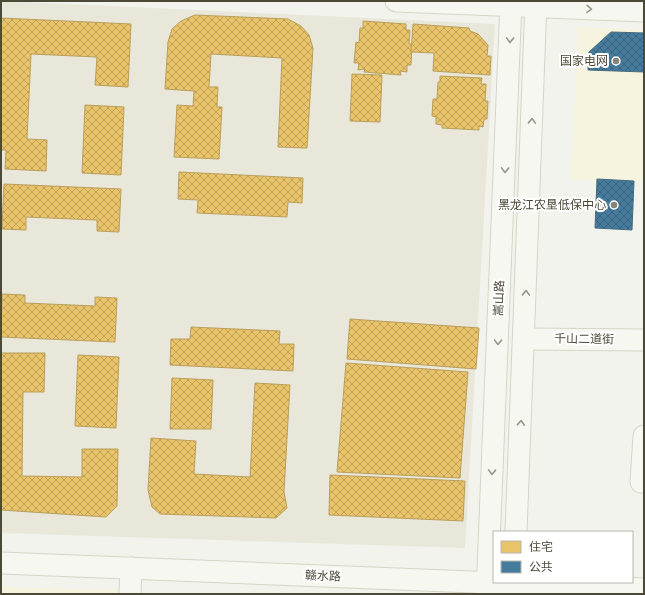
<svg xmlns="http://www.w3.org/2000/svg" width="645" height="595" font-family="'Roboto Condensed','Noto Sans SC',sans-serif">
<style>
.residential{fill:#e8e7da}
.commercial{fill:#f6f3df}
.homes{fill:url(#homes-cross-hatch);stroke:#ba9f5b}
.public{fill:url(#public-cross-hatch);stroke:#476c7e}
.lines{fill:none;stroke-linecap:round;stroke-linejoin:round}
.secondary-casing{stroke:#d5d5c5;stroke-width:23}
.secondary{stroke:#f7f7f1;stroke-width:21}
.oneway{stroke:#99978b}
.poi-dot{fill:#868477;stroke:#fff;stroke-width:1.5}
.labels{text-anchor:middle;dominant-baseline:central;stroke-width:4;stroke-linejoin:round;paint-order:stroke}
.poi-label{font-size:12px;fill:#4c4937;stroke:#fff;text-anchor:end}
.street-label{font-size:12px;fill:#4c4937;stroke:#fff}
</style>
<defs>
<pattern id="homes-cross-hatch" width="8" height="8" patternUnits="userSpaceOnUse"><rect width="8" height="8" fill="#e9c46a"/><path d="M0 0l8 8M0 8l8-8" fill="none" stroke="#bfa158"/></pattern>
<pattern id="public-cross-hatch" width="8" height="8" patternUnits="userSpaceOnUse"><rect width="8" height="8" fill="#457b9d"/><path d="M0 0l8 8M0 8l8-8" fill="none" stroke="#3a627a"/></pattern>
</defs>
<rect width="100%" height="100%" fill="#f3f3ed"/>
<polygon class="residential" points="1,1 495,24 465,548 1,533"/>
<g class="commercial">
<polygon points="578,27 644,30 642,183 571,180"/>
<polygon points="1,587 117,590 117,594 1,594"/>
</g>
<g class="homes">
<polygon points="195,15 288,19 301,26 309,35 313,48 307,148 278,147 282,58 211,54 209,87 218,87 217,107 222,107 219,159 174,157 177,105 193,106 194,91 165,89 168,42 172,29 181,21"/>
<polygon points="1,18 131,24 128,87 95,85 97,57 31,54 27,139 47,140 46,171 5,169 6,150 1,150"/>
<polygon points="363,21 406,24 406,30 410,30 409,44 412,44 411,65 407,65 407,72 400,71 401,75 364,72 365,69 358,70 359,63 354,63 356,42 359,43 360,28 363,28"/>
<polygon points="413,24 469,28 470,31 478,34 488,45 487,56 491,56 490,75 433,71 434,53 411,52"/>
<polygon points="352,74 382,75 380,122 350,121"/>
<polygon points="440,76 482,78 481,84 486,84 485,101 488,101 487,119 484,119 483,127 479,126 479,130 442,128 442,125 436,124 436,117 432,116 433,99 437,99 438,82 440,82"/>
<polygon points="85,105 124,107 121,175 82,173"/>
<polygon points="179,172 303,178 302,203 288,202 287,217 197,213 198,200 178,199"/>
<polygon points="4,184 121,189 119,232 97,231 97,220 26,217 26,230 2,229"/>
<polygon points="2,294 25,295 25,303 95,306 95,297 117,298 115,342 1,337"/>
<polygon points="350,319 479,328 476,369 347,359"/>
<polygon points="191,327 280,331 279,344 294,344 293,371 170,365 171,339 190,339"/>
<polygon points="1,353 45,353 44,392 23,392 22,476 82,477 82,449 118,449 117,506 106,517 1,510"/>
<polygon points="78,355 119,357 116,428 75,426"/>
<polygon points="346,363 468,372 460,478 337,472"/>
<polygon points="172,378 213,380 211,429 170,429"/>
<polygon points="255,383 290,385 284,492 287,508 276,518 160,514 152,507 148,490 151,438 196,441 194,474 250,477"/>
<polygon points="330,475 465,481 463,521 329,515"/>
</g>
<g class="public">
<polygon points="611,32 644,33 644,72 588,70 589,52"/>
<polygon points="597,179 634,181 632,230 595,228"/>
</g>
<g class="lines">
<defs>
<g id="secondary">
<polyline points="396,1 644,11"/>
<polyline points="524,339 644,340"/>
<polyline points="644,436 641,482 644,482"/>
<polyline points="516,532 536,1"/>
<polyline points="1,563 644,589"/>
<polyline points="130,594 131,568"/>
<polyline points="487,594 511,1"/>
</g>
</defs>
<use href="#secondary" class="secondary-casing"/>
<use href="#secondary" class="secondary"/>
</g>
<defs><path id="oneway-chevron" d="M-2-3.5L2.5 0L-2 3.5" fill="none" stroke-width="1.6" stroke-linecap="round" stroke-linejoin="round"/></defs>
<g class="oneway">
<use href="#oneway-chevron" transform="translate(589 9) rotate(2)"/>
<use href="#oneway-chevron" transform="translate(510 40) rotate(92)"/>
<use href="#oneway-chevron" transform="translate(532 121) rotate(-88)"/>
<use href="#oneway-chevron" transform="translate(505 170) rotate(92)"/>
<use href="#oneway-chevron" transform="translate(526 293) rotate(-88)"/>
<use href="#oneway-chevron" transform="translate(498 342) rotate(92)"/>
<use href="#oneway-chevron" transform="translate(521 423) rotate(-87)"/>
<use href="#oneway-chevron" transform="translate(492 472) rotate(92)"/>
</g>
<g class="poi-dot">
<circle cx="616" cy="61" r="4"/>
<circle cx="614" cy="205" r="4"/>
</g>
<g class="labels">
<g class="poi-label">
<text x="608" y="61">国家电网</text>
<text x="606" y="205">黑龙江农垦低保中心</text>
</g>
<g class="street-label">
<text transform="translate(499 298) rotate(-88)">嵩山路</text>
<text transform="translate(584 339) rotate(1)">千山二道街</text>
<text transform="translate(323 576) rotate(2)">赣水路</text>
</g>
</g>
<rect width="645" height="595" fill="none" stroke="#4c4937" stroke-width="4"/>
<rect x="493" y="531" width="140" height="52" fill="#ffffff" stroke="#b7b6af"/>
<rect x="501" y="541" width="20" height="12" fill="#e9c46a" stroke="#b7b6af"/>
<text x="529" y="551" font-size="12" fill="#4c4937">住宅</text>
<rect x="501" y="561" width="20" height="12" fill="#457b9d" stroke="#b7b6af"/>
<text x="529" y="571" font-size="12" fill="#4c4937">公共</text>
</svg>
